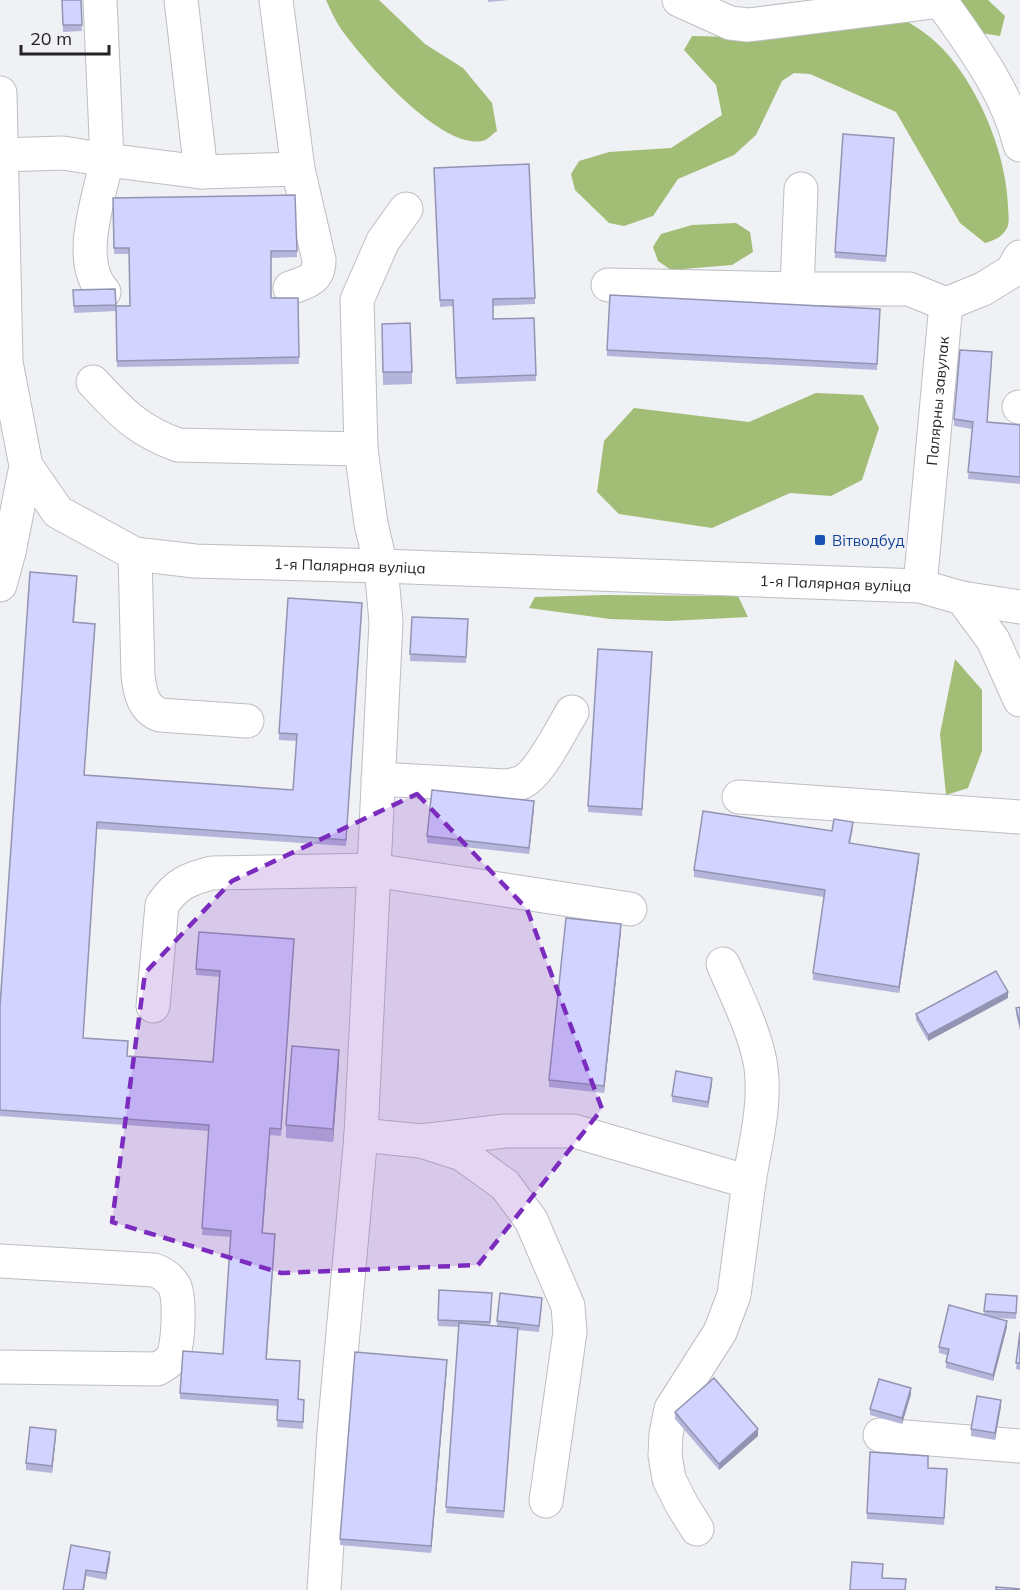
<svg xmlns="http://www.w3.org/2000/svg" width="1020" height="1590" font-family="Mulish,sans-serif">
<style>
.forest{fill:#a2bd75}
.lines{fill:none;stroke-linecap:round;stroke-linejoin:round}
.minor-casing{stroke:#bcbec2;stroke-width:35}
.minor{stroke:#fff;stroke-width:33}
.wall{fill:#b5b5db}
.shaded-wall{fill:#9394b2}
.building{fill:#d2d3ff;stroke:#9394b2;stroke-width:1.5}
.marked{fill:#7b2cbf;fill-opacity:0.2;stroke:#7b2cbf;stroke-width:4.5;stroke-dasharray:12 8;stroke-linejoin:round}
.transit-dot{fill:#1a4fb4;stroke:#eff1f5;stroke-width:2}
.labels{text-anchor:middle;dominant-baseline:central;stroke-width:4.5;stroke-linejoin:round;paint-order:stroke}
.street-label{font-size:15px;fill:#242426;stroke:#eff1f5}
.transit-label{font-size:15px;fill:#164399;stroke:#eff1f5;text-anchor:start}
</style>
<rect width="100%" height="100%" fill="#eff1f5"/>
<g class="forest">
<path d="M326 0H379L425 44 463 68 492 103 497 131C492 134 488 140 482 141 440 149 364 61 341 29 335 20 330 9 326 0Z"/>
<polygon points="955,0 988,0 1005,16 1000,36 981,33"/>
<path d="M903 19C923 31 935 39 950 57 982 96 1006 155 1008 206 1008 212 1010 222 1007 228 1001 238 995 240 985 243L960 223 896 112 810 74 794 73 782 81 756 135 734 155 678 179 653 216 624 226 609 223 575 190 571 174 579 161 609 152 671 148 722 115 716 85 684 50 692 36 738 37Z"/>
<polygon points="736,223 750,232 753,252 732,265 671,270 658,261 653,247 661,234 692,225"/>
<polygon points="816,393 863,395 879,428 862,480 831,496 790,493 712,528 619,514 597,492 604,441 634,408 749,422"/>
<polygon points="603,595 738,596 748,617 669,621 610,619 529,608 535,597"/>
<polygon points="955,659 982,690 982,751 968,788 946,795 940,734"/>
</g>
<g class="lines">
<defs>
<g id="minor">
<polyline points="100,0 107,160 201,172 298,169"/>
<polyline points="181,0 201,172"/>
<path d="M276 0 298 169 319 260C319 280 307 282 290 288"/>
<polyline points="679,0 730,23 748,25 941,1"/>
<path d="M940 0C971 44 1007 91 1020 145"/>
<path id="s1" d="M0 93 6 362 26 466 58 512 135 554 195 561 381 566 920 586 962 598 993 640 1020 700"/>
<path d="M2 155 63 153 107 160C99 198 75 262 104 292"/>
<polyline points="608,285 797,289 909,289 946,304"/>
<polyline points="797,289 801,189"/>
<path d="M93 382C122 413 137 430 178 445L361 449 371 524 381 566 386 622 361 1135 334 1432 324 1590"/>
<polyline points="1019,407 1020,407"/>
<polyline points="361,449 357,300 383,241 406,209"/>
<polyline points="0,553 9,552 26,466"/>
<path d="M135 554 138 676C140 692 143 709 160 715L247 721"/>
<polyline points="0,585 9,552"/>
<path id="s2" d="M920 586 946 304 983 289 1012 271 1020 257"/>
<polyline points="962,598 1020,607"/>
<path d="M378 779 505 786C513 785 521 784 527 779 543 767 561 730 572 712"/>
<polyline points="739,797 1020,817"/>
<path d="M723 964C736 994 757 1036 761 1068 766 1105 755 1145 749 1182"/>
<path d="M153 1006 162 905C176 884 188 879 212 873L373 870 630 909"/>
<polyline points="361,1135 421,1141 462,1154 505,1185 531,1220 568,1306 570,1332 546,1501"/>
<polyline points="421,1141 505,1131 574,1131 749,1182 734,1295 720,1332 671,1409 666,1434 665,1455 669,1479 682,1505 697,1529"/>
<path d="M0 1261 154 1270C163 1273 170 1278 175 1287 180 1300 179 1346 172 1358 168 1363 163 1366 157 1369L0 1367"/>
<polyline points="880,1435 1020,1446"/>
</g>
</defs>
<use href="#minor" class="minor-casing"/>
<use href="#minor" class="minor"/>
</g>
<g class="wall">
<polygon points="62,0 81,0 82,31 63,32"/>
<polygon points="488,0 509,0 488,2"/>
<polygon points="894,144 886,262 835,258 835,252"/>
<polygon points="529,164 535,304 493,306 493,319 534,318 536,381 456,384 453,306 440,307 434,168"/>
<polygon points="295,195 297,257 271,258 271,298 298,298 299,364 117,367 116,306 130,306 129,254 114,254 113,198"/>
<polygon points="115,289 116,311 74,313 73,290"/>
<polygon points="880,309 877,370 607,356 607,350"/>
<polygon points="382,324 412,372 412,384 383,385"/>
<polygon points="992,358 987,422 1020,425 1020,484 968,479 972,429 954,426 954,419"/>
<polygon points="77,582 74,622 85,775 293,790 297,741 279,740 279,733 362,610 346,846 97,829 83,1038 128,1056 213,1062 220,977 196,975 196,969 294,945 281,1136 270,1135 263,1233 275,1240 267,1359 298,1399 304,1400 303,1429 277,1427 278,1406 180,1399 180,1393 223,1354 231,1237 202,1235 209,1131 0,1116 0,1006"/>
<polygon points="412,617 468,619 466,663 410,661"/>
<polygon points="652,652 642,816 588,812 588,806"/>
<polygon points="534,808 529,854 427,843 427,836"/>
<polygon points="853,829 850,843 919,860 899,993 813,980 813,973 824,897 694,877 694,870"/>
<polygon points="621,931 604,1093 549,1087 549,1080"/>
<polygon points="1008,998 928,1041 916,1020 916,1014"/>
<polygon points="1020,1007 1020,1031 1016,1014 1016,1008"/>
<polygon points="339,1062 333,1142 286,1138 286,1125"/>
<polygon points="712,1084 708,1108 672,1102 672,1096"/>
<polygon points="439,1290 492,1293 490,1326 497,1326 497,1321 542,1305 539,1332 518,1330 504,1518 446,1513 459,1327 438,1326"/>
<polygon points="986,1294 1017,1302 1016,1319 997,1318 1007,1327 993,1381 946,1368 946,1362 947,1355 939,1353 939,1347 984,1315"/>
<polygon points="1020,1332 1020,1370 1016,1369"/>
<polygon points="447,1367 431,1553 340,1545 340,1539"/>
<polygon points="911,1394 902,1424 870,1415 870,1409"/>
<polygon points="1001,1406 995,1440 971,1436 971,1429"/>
<polygon points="675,1412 758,1436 719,1470 675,1419"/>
<polygon points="56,1436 52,1473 26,1470 26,1463"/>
<polygon points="928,1468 947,1476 944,1525 867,1519 867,1513"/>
<polygon points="71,1545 110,1559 106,1580 86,1576 84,1590 63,1590"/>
</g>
<g class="shaded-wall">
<polygon points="534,801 534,808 529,854 529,848"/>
<polygon points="919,854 919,860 899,993 899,987"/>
<polygon points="621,924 621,931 604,1093 604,1086"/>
<polygon points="1008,992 1008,998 928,1041 928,1035"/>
<polygon points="339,1050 339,1062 333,1142 333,1129"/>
<polygon points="712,1078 712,1084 708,1108 708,1102"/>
<polygon points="1007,1321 1007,1327 993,1381 993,1375"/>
<polygon points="447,1360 447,1367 431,1553 431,1546"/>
<polygon points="911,1388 911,1394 902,1424 902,1418"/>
<polygon points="1001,1400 1001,1406 995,1440 995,1433"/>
<polygon points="758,1429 758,1436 719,1470 719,1464"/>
<polygon points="56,1430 56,1436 52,1473 52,1466"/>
<polygon points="110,1552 110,1559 106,1580 106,1573"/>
<polygon points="86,1570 86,1576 84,1590 83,1590"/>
</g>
<g class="building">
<polygon points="62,0 81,0 82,25 63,25"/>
<polygon points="843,134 894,138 886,256 835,252"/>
<polygon points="529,164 535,298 493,299 493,319 534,318 536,375 456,378 453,300 440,300 434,168"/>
<polygon points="295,195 297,251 271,251 271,298 298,298 299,357 117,361 116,306 130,306 129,248 114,248 113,198"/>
<polygon points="115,289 116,305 74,306 73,290"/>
<polygon points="610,295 880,309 877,364 607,350"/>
<polygon points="410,323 412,372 383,372 382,324"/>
<polygon points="960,350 992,352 987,422 1020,425 1020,477 968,472 973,422 954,419"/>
<polygon points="30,572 77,576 73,622 95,624 84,775 293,790 297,734 279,733 288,598 362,603 346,840 97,822 83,1038 128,1041 127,1056 213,1062 220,971 196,969 199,932 294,939 281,1129 270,1128 262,1233 275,1234 266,1359 300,1361 298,1399 304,1400 303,1422 277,1420 278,1400 180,1393 183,1351 223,1354 231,1231 202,1228 209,1125 0,1110 0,1006"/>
<polygon points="412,617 468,619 466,657 410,654"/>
<polygon points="598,649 652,652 642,809 588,806"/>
<polygon points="432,790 534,801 529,848 427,836"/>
<polygon points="703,811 832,831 834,819 853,822 849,843 919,854 899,987 813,973 825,890 694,870"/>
<polygon points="566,918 621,924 604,1086 549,1080"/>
<polygon points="996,971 1008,992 928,1035 916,1014"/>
<polygon points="1020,1007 1020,1025 1016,1008"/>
<polygon points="292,1046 339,1050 333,1129 286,1125"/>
<polygon points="676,1071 712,1078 708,1102 672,1096"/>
<polygon points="439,1290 492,1293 490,1322 438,1320"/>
<polygon points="500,1293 542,1298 539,1326 497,1321"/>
<polygon points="986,1294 1017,1296 1016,1313 984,1311"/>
<polygon points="949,1305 1007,1321 993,1375 946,1362 949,1349 939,1347"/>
<polygon points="459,1323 518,1328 504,1511 446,1507"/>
<polygon points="1020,1332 1020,1363 1016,1363"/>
<polygon points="355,1352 447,1360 431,1546 340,1539"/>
<polygon points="714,1378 758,1429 719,1464 675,1412"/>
<polygon points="879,1379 911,1388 902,1418 870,1409"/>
<polygon points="977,1396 1001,1400 995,1433 971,1429"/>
<polygon points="30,1427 56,1430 52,1466 26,1463"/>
<polygon points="870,1452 928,1456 928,1468 947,1469 944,1518 867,1513"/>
<polygon points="71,1545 110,1552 106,1573 86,1570 83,1590 63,1590"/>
<polygon points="852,1562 883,1564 882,1578 906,1579 905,1590 850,1590"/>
<polygon points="996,1587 1020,1589 1020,1590 996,1590"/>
</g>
<path class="marked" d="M417 794 527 909 602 1109 478 1265 281 1273 112 1222 145 973 232 881Z"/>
<rect class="transit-dot" x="814" y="534" width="12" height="12" rx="3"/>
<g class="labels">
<g class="street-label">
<text stroke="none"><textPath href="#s2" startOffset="186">Палярны завулак</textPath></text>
<text stroke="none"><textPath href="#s1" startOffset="734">1-я Палярная вуліца</textPath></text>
<text stroke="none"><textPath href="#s1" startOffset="1220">1-я Палярная вуліца</textPath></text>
</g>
<g class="transit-label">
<text x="832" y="540">Вітводбуд</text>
</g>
</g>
<path d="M21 45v9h88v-9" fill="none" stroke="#242426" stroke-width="3"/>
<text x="30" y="45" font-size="18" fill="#242426" stroke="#eff1f5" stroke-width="4.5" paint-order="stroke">20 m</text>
</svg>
